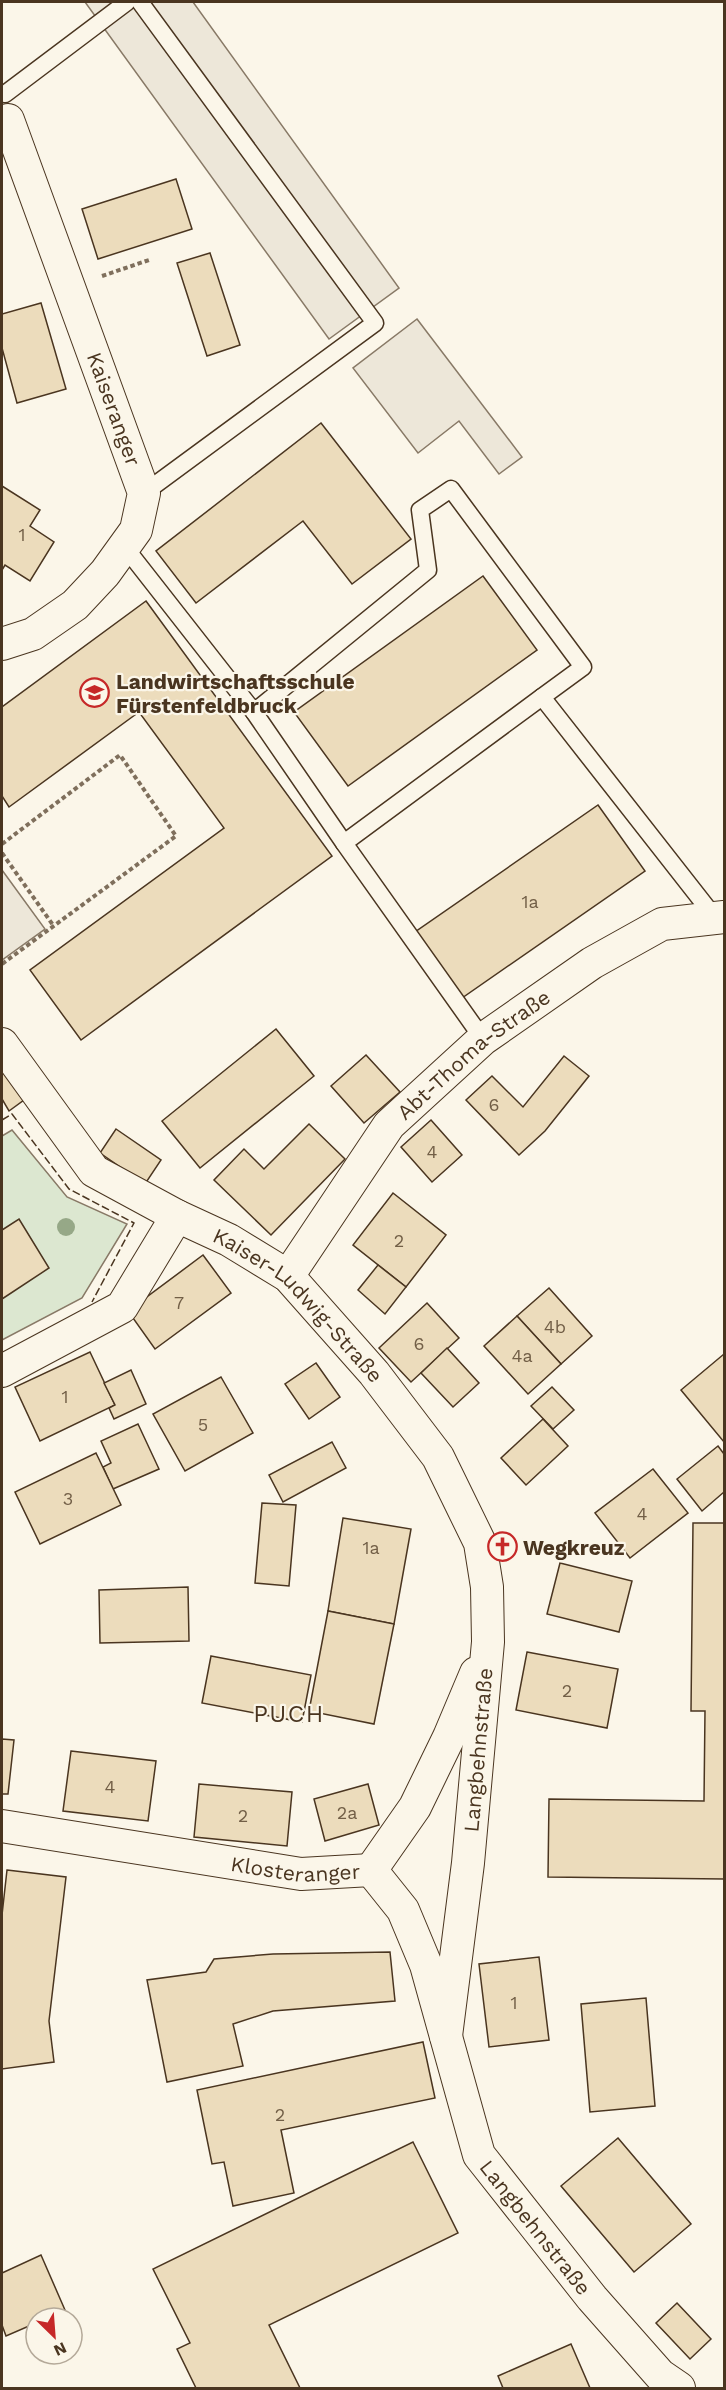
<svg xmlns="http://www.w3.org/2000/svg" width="726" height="2390" font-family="'Work Sans',sans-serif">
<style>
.green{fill:#dce7d0;stroke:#887966;stroke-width:1.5}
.parking{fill:#ede7d9;stroke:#887966;stroke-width:1.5}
.building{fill:#ecdcbc;stroke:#4a3520;stroke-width:1.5}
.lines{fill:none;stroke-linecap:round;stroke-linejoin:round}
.service-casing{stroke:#4a3520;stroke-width:19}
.minor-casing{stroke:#4a3520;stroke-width:34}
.path{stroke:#7f6f5c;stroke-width:4;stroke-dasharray:4.5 3;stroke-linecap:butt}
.service{stroke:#fbf6e9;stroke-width:16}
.minor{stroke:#fbf6e9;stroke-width:32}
.fence{stroke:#4a3520;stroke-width:1.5;stroke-dasharray:8 3;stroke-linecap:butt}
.tree{fill:#96a887}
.labels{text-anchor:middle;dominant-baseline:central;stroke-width:4.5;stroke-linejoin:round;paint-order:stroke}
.number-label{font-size:18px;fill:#725f47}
.street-label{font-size:21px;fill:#4a3520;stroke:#fbf6e9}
.poi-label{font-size:21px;font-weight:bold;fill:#4a3520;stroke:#fbf6e9;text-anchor:start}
.quarter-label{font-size:24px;letter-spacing:1.5px;fill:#4a3520;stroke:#fbf6e9}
</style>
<rect width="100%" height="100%" fill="#fbf6e9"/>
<polygon class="green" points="12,1130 67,1197 127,1224 82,1298 2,1340 2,1136"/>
<g class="parking">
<polygon points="85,2 193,2 399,288 329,339"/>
<polygon points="417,319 522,457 499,474 459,421 418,453 353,368"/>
<polygon points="2,870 45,929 2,960"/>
</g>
<g class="building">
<polygon points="176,179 192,229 98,259 82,209"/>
<polygon points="210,253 240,345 207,356 177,263"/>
<polygon points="41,303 66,389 17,403 2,348 2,314"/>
<polygon points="321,423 411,539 352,584 303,521 196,603 156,551"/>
<polygon points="2,486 40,510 30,526 54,542 30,581 5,565 2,570"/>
<polygon points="483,576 537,650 348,786 294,712"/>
<polygon points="146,601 332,856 81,1040 30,970 224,828 139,712 9,807 2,796 2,707"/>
<polygon points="598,805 645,871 462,998 415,932"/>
<polygon points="276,1029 314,1076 200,1168 162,1121"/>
<polygon points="366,1055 400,1092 364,1123 331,1086"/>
<polygon points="564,1056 589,1076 545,1131 519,1155 466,1100 492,1076 523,1107"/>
<polygon points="2,1065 28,1097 9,1111 2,1099"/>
<polygon points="431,1120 462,1155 432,1182 401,1147"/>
<polygon points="309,1124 345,1159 271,1235 214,1180 244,1149 264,1169"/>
<polygon points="116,1129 161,1160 145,1184 100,1153"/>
<polygon points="393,1193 446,1235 406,1287 353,1245"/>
<polygon points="19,1219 49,1268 2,1299 2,1230"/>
<polygon points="203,1255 231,1293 155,1349 128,1311"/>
<polygon points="378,1265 406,1287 385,1314 358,1290"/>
<polygon points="549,1288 592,1336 561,1364 517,1316"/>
<polygon points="427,1303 459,1338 411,1382 379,1348"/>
<polygon points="517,1316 561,1364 528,1394 484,1346"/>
<polygon points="447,1348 479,1383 453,1407 421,1373"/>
<polygon points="90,1352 115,1405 40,1441 15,1387"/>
<polygon points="724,1354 724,1442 681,1390"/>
<polygon points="316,1363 340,1397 309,1419 285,1384"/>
<polygon points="131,1370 146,1404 114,1419 109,1408 115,1405 104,1383"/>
<polygon points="221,1377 253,1433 185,1471 153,1414"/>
<polygon points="552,1387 574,1410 553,1429 531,1406"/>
<polygon points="543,1419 568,1446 526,1485 501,1458"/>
<polygon points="138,1424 159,1469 113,1489 103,1467 111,1463 101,1441"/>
<polygon points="332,1442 346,1468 283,1502 269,1475"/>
<polygon points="718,1446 724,1454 724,1492 702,1511 677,1479"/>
<polygon points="96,1453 121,1505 40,1544 15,1492"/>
<polygon points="653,1469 688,1513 630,1558 595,1513"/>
<polygon points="262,1503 296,1505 289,1586 255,1583"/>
<polygon points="343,1518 411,1529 394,1624 328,1611"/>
<polygon points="693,1523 724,1523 724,1879 548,1877 549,1799 704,1801 705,1711 691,1711"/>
<polygon points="560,1563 632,1581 619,1632 547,1614"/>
<polygon points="188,1587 189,1641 100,1643 99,1590"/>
<polygon points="328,1611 394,1624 374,1724 309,1711"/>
<polygon points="527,1652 618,1669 607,1728 516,1710"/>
<polygon points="211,1656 311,1675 302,1722 202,1703"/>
<polygon points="2,1739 14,1740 8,1794 2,1794"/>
<polygon points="71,1751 156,1761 148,1821 63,1811"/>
<polygon points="199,1784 292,1792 287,1846 194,1837"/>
<polygon points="368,1784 379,1825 325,1841 314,1799"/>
<polygon points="7,1870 66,1877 49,2021 54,2062 2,2069 2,1915"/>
<polygon points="390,1952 395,2001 273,2011 233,2024 243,2066 167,2082 147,1980 206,1972 214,1959 273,1954"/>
<polygon points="539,1957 549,2040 489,2047 479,1964"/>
<polygon points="646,1998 655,2106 590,2112 581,2004"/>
<polygon points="423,2042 435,2098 281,2130 294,2193 233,2206 224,2162 212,2164 197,2090"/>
<polygon points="618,2138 691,2224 634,2272 561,2186"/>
<polygon points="413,2142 458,2233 269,2325 300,2388 196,2388 177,2349 190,2343 153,2269"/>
<polygon points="41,2255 65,2310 47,2318 36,2318 36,2323 6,2336 2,2325 2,2273"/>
<polygon points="677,2303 711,2339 690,2359 656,2323"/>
<polygon points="571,2344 590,2388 503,2388 498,2376"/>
</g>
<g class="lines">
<defs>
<g id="service">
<polyline points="140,2 375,323 144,493"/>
<polyline points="5,94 127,2"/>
<polyline points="124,546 254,712 428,570 420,510 451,489 583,667 542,697 716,919"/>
<polyline points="254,712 344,843"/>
<polyline points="483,1039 344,843 542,697"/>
</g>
<g id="minor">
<polyline points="2,644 33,634 75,605 105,573 136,530 144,493 8,120"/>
<path id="s1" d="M2 1044 94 1171 177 1216 229 1240 288 1276 374 1373 438 1457 480 1543 487 1587 488 1642 468 1863 446 2036"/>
<path id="s2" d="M288 1276 389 1125 483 1039 592 963 662 924 724 917"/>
<polyline points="2,1371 122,1307 177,1216"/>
<path id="s3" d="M2 1826 301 1874 371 1870"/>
<path id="s4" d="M371 1870 403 1910 426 1965 479 2155 592 2298 660 2375 679 2388"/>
<polyline points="371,1870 415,1807 449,1737 476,1673"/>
</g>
</defs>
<use href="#service" class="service-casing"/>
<use href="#minor" class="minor-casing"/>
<g class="path">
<polyline points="102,276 149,260"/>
<polyline points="2,844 120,755 176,836 2,964"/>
<polyline points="2,853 53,925"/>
</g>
<use href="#service" class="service"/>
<use href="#minor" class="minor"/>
<polyline class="fence" points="2,1120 12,1114 69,1189 134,1223 92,1302"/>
</g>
<circle class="tree" cx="66" cy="1227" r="9"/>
<defs>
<symbol id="school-ring" viewBox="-11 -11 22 22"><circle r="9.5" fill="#fbf6e9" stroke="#c62828" stroke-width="1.5"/><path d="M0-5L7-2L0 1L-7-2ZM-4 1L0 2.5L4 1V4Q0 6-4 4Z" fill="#c62828"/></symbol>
<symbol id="church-ring" viewBox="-11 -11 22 22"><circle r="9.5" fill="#fbf6e9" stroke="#c62828" stroke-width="1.5"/><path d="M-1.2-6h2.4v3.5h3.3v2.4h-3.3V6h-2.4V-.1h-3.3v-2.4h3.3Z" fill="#c62828"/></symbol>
</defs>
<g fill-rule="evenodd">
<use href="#school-ring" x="78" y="676" width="33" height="33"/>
<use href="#church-ring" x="486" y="1530" width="33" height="33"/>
</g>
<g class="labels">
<g class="number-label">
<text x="22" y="534">1</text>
<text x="530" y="901">1a</text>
<text x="494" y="1104">6</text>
<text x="432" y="1151">4</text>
<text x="399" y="1240">2</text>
<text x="179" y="1302">7</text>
<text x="555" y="1326">4b</text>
<text x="419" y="1343">6</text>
<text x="522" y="1355">4a</text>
<text x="65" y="1396">1</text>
<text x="203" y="1424">5</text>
<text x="68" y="1498">3</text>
<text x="642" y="1513">4</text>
<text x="371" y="1547">1a</text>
<text x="567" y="1690">2</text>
<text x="110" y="1786">4</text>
<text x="347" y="1812">2a</text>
<text x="243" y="1815">2</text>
<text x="514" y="2002">1</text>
<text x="280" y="2114">2</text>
</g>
<g class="street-label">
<text transform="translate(114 409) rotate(70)">Kaiseranger</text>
<text stroke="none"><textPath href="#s2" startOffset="292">Abt-Thoma-Straße</textPath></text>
<text stroke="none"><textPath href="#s1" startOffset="404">Kaiser-Ludwig-Straße</textPath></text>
<text transform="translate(478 1750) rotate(-85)">Langbehnstraße</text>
<text stroke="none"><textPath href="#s3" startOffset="297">Klosteranger</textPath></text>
<text stroke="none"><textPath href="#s4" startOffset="400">Langbehnstraße</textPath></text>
</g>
<g class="poi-label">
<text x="116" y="681">Landwirtschaftsschule<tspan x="116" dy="24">Fürstenfeldbruck</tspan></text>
<text x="523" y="1547">Wegkreuz</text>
</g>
<g class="quarter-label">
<text x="289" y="1714">PUCH</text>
</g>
</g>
<rect width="726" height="2390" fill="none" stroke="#4a3520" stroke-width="6"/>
<g transform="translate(54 2336) rotate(155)"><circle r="28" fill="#fbf6e9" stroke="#b4a999" stroke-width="1.5"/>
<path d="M0-4.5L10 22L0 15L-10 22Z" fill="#c62828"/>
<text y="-9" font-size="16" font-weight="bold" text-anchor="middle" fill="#4a3520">N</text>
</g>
</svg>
